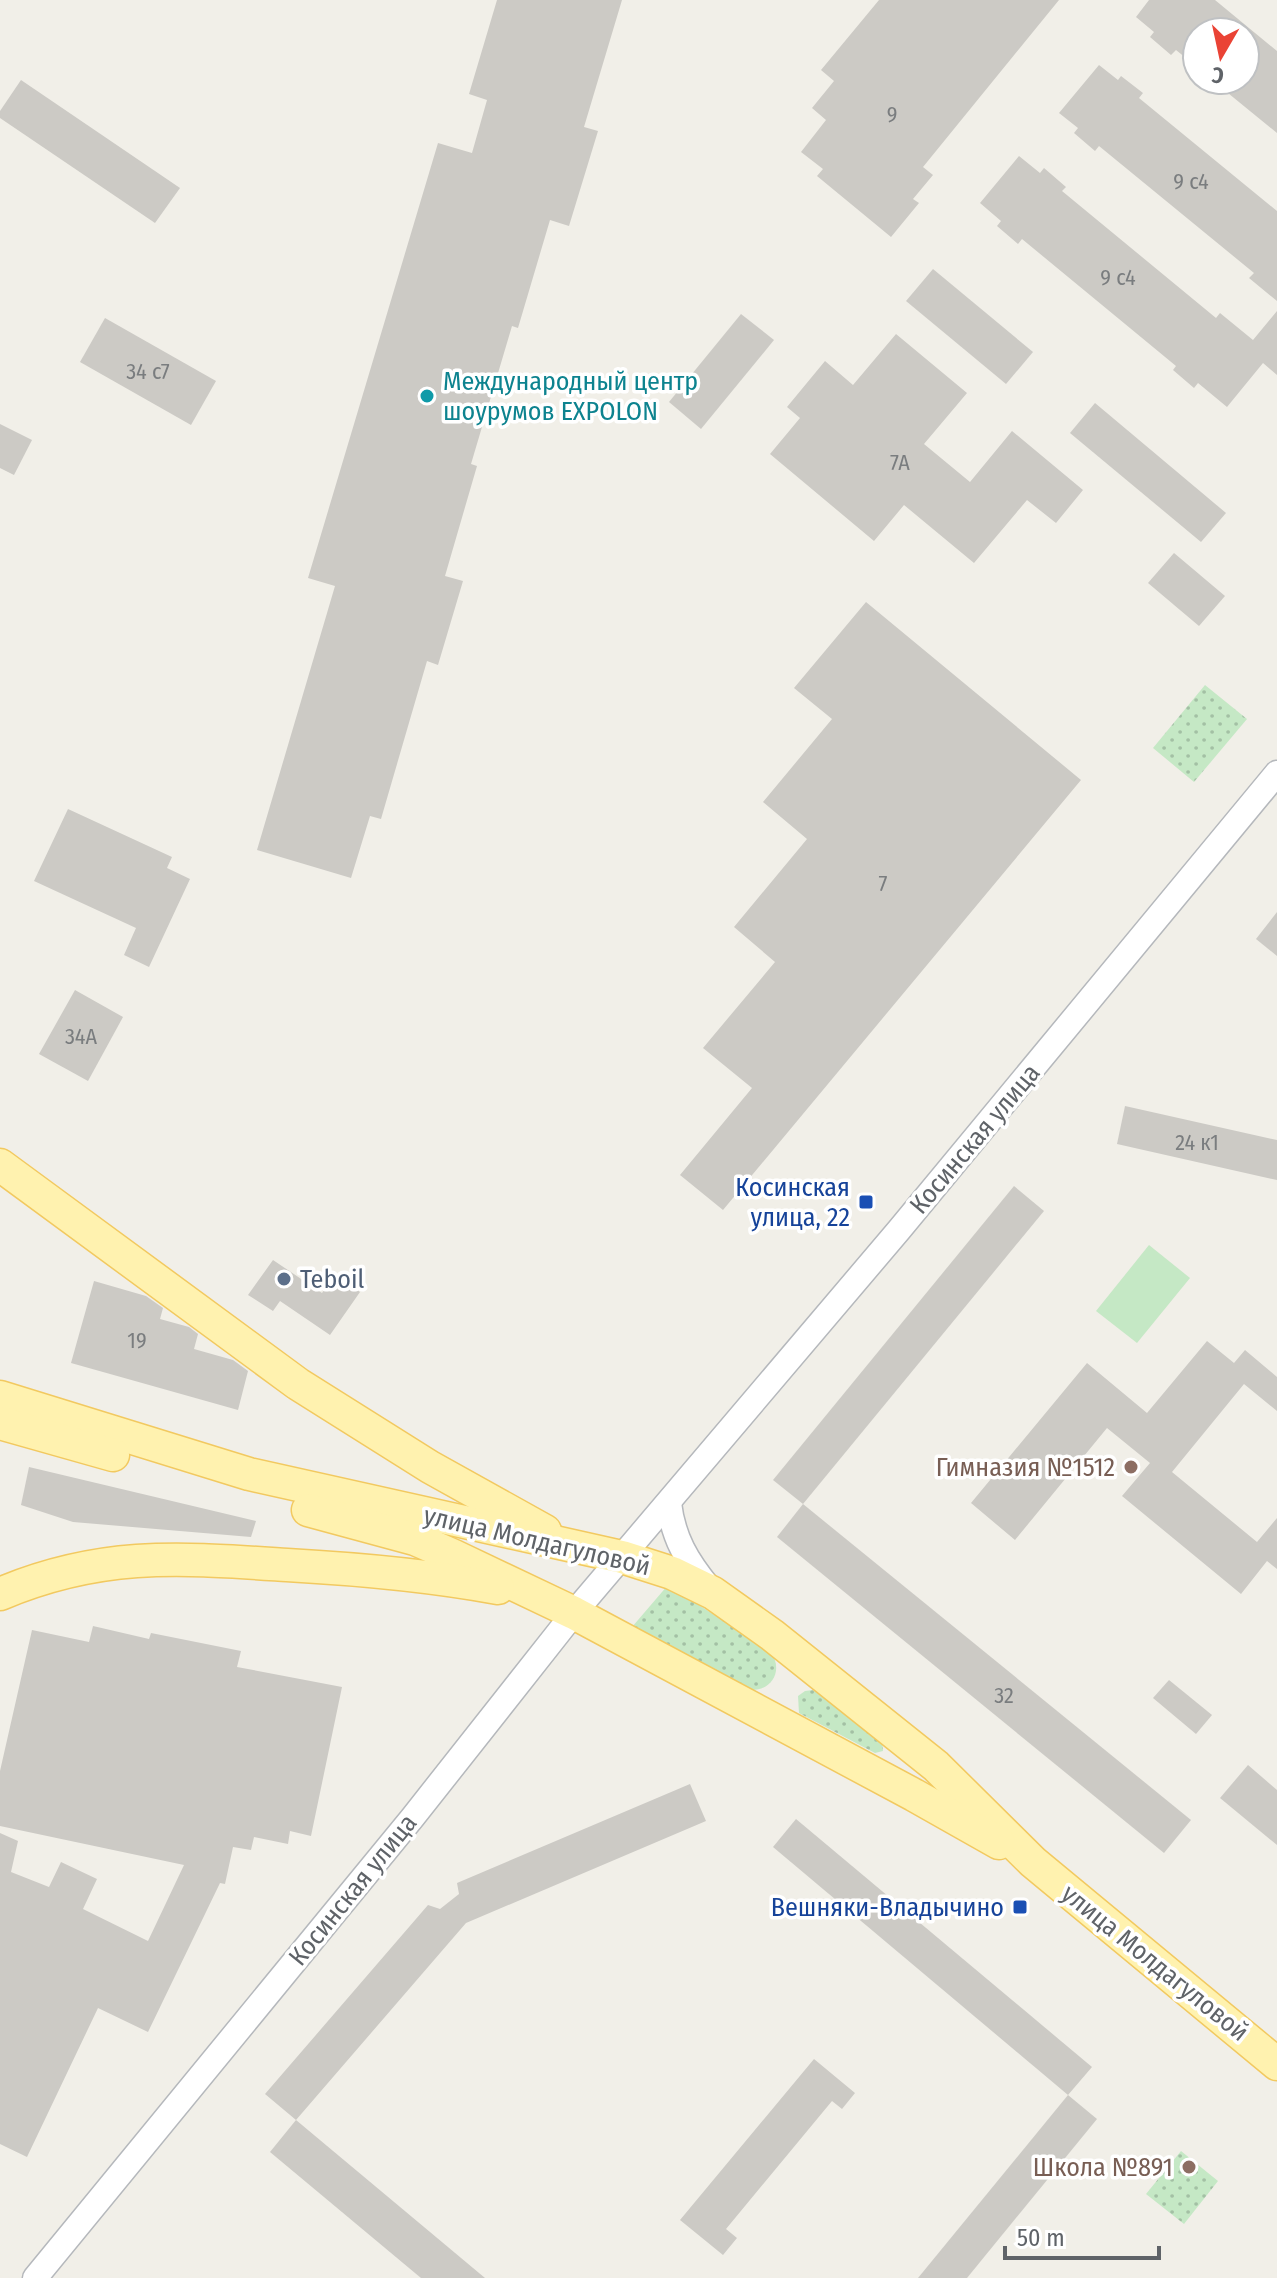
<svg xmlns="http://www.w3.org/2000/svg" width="1277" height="2278" font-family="'Fira Sans Condensed',sans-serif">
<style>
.grass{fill:url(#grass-dots)}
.pitch{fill:#c5e8c5}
.building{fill:#cccac5}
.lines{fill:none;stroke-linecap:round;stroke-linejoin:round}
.minor-casing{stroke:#b5b8bc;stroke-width:27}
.major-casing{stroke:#f2c960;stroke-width:35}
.minor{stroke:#fff;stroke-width:24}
.major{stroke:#fff2af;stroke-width:32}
.culture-dot{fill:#0f9aa8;stroke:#fff;stroke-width:3}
.transit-dot{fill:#1a4fb4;stroke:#fff;stroke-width:3}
.service-dot{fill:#5c6f8a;stroke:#fff;stroke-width:3}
.education-dot{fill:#8d6e63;stroke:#fff;stroke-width:3}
.labels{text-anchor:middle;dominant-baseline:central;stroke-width:7;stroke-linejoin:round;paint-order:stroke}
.number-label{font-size:22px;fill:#7a7d7f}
.culture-label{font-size:26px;fill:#0d838f;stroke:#fff;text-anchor:start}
.street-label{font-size:26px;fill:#5f6368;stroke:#fff}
.transit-label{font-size:26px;fill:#164399;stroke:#fff;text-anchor:end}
.service-label{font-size:26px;fill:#4e5e75;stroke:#fff;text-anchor:start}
.education-label{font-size:26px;fill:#785e54;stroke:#fff;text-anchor:end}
</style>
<defs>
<pattern id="grass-dots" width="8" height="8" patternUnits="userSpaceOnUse" patternTransform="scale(2)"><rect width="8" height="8" fill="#c5e8c5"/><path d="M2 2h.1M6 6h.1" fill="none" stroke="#a3c0a4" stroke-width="1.8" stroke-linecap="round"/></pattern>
</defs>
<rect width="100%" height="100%" fill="#f1efe8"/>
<g class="grass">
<polygon points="1205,685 1247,719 1194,782 1153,748"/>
<path d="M668 1585 770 1651C784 1669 773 1691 750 1690L632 1627Z"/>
<polygon points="813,1690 882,1741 883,1751 875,1753 799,1713 798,1696 805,1691"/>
<polygon points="1181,2151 1218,2181 1184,2224 1146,2194"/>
</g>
<polygon class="pitch" points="1149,1245 1190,1278 1137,1343 1096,1311"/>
<g class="building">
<polygon points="497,0 622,0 584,127 598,131 569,226 550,220 518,328 512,326 471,464 477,466 445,576 463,581 438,665 427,661 381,819 370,816 351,878 257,850 335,586 308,578 438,143 472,153 487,100 469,94"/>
<polygon points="879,0 1059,0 923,167 933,175 913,199 919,203 891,237 817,176 823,169 801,152 826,120 812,108 834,81 821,70"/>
<polygon points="1149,0 1215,0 1277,51 1277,133 1212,80 1245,80 1245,32 1197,32 1197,67 1176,50 1171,55 1150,37 1154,32 1136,17"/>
<polygon points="1099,65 1118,80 1121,76 1143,93 1139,98 1277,211 1277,301 1249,278 1254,273 1099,146 1095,151 1074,133 1078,128 1059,113"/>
<polygon points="21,80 180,188 155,223 0,118 0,111"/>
<polygon points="1019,156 1040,173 1044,168 1066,187 1062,191 1216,318 1220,313 1253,340 1277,311 1277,375 1263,363 1227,407 1198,383 1194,388 1173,370 1176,366 1022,239 1018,244 997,226 1001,221 980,203"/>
<polygon points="933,269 1033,352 1006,384 906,301"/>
<polygon points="741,314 774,340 701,429 669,402"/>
<polygon points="105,318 216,381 191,425 80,362"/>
<polygon points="896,334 967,393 924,444 970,482 1012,431 1083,490 1056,523 1027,500 974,563 904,505 874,541 770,454 800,418 787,407 825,361 853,385"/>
<polygon points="1095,403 1226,513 1201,542 1070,433"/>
<polygon points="0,424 32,440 14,475 0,468"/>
<polygon points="1174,553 1225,596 1199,626 1148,583"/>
<polygon points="866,602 1081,780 723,1210 680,1175 752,1088 703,1048 775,962 734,927 807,839 763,802 832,719 794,688"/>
<polygon points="68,809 172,857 167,868 190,879 149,967 124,955 136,928 34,881"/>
<polygon points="1277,912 1277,956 1256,939"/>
<polygon points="75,990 123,1017 88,1081 39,1054"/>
<polygon points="1125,1106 1277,1140 1277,1180 1117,1144"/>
<polygon points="1014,1186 1044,1211 803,1504 773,1480"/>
<polygon points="273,1260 322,1293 335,1275 360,1292 330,1335 280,1301 273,1311 248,1295"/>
<polygon points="94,1281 146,1296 163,1308 160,1319 189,1327 198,1334 194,1349 233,1360 248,1371 238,1410 71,1363"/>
<polygon points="1207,1341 1234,1363 1245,1350 1277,1377 1277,1411 1244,1384 1172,1472 1257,1542 1277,1518 1277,1569 1267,1561 1241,1594 1122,1496 1150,1463 1107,1428 1015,1540 971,1503 1087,1363 1147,1413"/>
<polygon points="29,1467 256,1521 251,1537 73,1522 21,1505"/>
<polygon points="803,1504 1191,1820 1164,1853 777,1537"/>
<polygon points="93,1626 149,1639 151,1633 241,1651 237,1667 342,1687 311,1836 290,1831 288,1844 254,1837 251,1850 233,1847 225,1884 220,1883 148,2032 98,2008 27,2157 0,2144 0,1833 18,1841 11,1872 49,1887 61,1862 97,1879 83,1909 148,1941 184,1865 0,1826 0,1771 32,1630 89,1642"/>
<polygon points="1169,1680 1212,1715 1196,1734 1153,1698"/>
<polygon points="1248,1765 1277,1790 1277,1845 1220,1798"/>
<polygon points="690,1784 706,1821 466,1923 296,2120 265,2094 428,1905 440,1909 459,1894 457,1883"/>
<polygon points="796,1819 1092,2067 1068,2095 773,1847"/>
<polygon points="814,2059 855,2093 842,2109 832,2101 726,2229 737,2238 723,2255 680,2220"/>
<polygon points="1068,2095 1097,2119 967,2278 918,2278"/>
<polygon points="296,2120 485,2278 421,2278 270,2152"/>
</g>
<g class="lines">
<defs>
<g id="minor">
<path d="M669 1503C673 1538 687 1561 709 1588"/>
<polyline points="35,2278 413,1817 574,1613 899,1230 1277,773"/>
</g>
<g id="major">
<polyline points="0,1165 298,1384 430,1467 545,1531"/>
<polyline points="0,1397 249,1474 622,1557 672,1573 713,1593 772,1635 936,1766 1033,1862 1277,2064"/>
<polyline points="0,1423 113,1455"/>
<polyline points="308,1510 415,1539 454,1556 574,1613 914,1795 999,1843"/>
<path d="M0 1594C102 1551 180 1558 287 1565 358 1569 428 1575 498 1588"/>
</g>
</defs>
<use href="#minor" class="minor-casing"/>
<use href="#major" class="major-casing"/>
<use href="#minor" class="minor"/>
<use href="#major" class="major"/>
</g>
<circle class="culture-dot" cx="427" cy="396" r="8"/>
<g class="transit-dot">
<rect x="858" y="1194" width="16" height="16" rx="4"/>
<rect x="1012" y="1899" width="16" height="16" rx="4"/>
</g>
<circle class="service-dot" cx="284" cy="1279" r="8"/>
<g class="education-dot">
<circle cx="1131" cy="1467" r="8"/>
<circle cx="1189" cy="2167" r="8"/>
</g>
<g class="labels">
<g class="number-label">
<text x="892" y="114">9</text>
<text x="1191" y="181">9 с4</text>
<text x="1118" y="277">9 с4</text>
<text x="148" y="371">34 с7</text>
<text x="900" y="462">7А</text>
<text x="883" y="883">7</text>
<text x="81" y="1036">34А</text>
<text x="1197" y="1142">24 к1</text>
<text x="137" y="1340">19</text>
<text x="1004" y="1695">32</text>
</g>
<g class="culture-label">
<text x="443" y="381">Международный центр<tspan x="443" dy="30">шоурумов EXPOLON</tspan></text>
</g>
<g class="street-label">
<text transform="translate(975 1139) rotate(-50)">Косинская улица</text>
<text transform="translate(537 1541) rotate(13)">улица Молдагуловой</text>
<text transform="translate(353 1890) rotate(-51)">Косинская улица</text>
<text transform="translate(1155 1963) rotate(39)">улица Молдагуловой</text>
</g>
<g class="transit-label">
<text x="850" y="1187">Косинская<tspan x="850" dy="30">улица, 22</tspan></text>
<text x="1004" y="1907">Вешняки-Владычино</text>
</g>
<g class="service-label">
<text x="300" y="1279">Teboil</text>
</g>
<g class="education-label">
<text x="1115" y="1467">Гимназия №1512</text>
<text x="1173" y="2167">Школа №891</text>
</g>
</g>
<g transform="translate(1221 56) rotate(189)"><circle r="38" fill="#ffffff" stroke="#bfc1c3" stroke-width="2"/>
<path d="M0-6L14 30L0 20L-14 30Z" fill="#ea4335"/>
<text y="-12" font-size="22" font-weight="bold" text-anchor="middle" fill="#5f6368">С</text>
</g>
<path d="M1005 2246v12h154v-12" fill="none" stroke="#5f6368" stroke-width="4"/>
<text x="1017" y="2246" font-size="24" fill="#5f6368" stroke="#ffffff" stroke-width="6" paint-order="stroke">50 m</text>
</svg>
